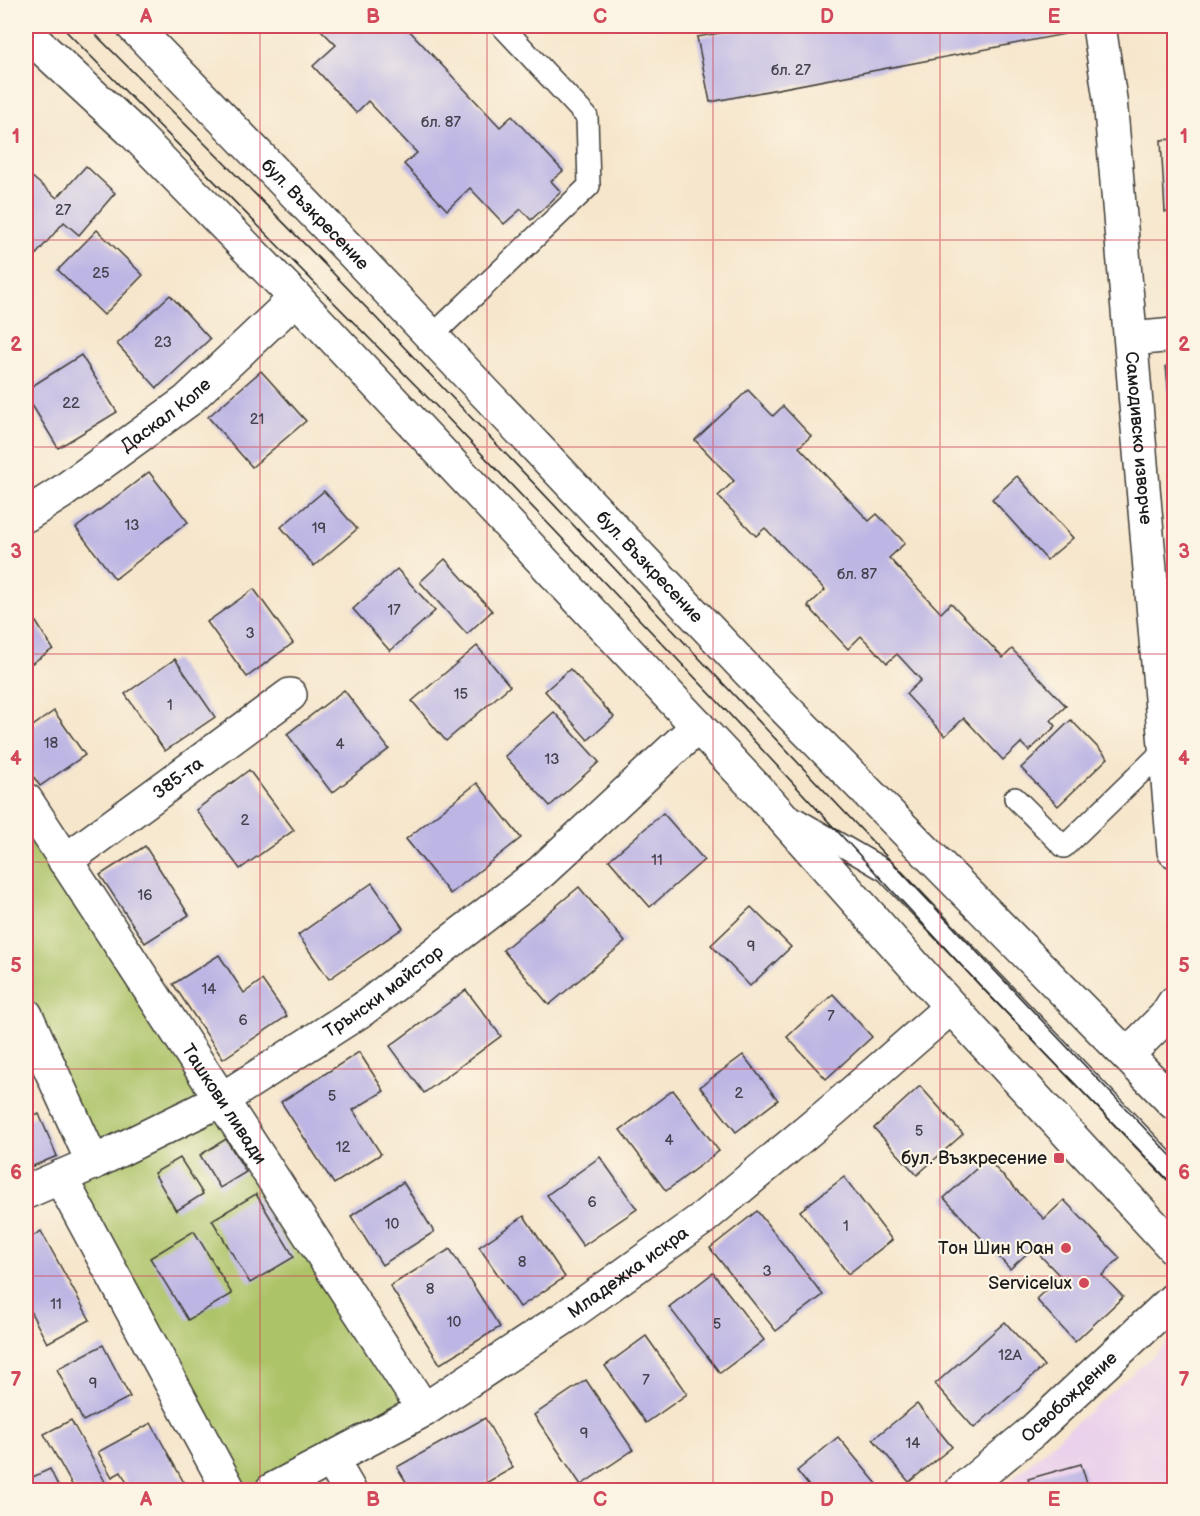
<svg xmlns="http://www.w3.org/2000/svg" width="1200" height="1516" font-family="'Balsamiq Sans',sans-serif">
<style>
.built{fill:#ebd1eb}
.green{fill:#acc368;stroke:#647042;stroke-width:1.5}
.building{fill:#bdb6e4}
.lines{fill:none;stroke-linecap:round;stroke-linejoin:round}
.lane-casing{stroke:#3d3a36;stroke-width:24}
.street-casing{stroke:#3d3a36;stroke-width:36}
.secondary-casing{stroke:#3d3a36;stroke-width:36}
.lane{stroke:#fff;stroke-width:21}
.street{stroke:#fff;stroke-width:33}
.secondary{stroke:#fff;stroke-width:33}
.tram{stroke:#1c1c1c;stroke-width:1.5}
.grid{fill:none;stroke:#d1495b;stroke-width:1.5;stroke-opacity:0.55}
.poi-dot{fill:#d1495b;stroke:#fcf5e5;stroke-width:2}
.labels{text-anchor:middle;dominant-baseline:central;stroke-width:4.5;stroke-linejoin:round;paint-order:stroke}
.number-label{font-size:15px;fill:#44424e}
.street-label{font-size:18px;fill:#1c1c1c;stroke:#fcf5e5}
.poi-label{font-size:18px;fill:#1c1c1c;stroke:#fcf5e5;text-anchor:end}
.neatline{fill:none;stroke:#d1495b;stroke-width:2}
.grid-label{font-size:20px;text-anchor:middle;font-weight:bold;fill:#d1495b}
</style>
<rect width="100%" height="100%" fill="#fcf5e5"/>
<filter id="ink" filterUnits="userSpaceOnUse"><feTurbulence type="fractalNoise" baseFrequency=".0167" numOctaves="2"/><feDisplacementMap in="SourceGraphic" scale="12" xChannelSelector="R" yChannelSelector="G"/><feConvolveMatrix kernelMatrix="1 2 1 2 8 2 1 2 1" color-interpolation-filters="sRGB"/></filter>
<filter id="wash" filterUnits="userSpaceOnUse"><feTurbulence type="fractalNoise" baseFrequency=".008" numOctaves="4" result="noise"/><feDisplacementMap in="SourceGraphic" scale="24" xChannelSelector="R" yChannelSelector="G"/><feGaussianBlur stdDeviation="1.35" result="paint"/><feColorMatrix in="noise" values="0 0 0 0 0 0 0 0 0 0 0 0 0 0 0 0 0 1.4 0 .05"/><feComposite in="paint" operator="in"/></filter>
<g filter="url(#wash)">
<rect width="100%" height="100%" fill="#f6e6cc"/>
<polygon class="built" points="1174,1337 1174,1490 999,1490"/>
<g class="green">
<polygon points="26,808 215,1099 94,1156 26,1010"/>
<polygon points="221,1100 424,1410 272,1490 229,1490 60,1177"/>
</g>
<g id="blocks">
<g class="building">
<polygon points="317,26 405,26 500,127 512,116 563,171 551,181 561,192 531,220 521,209 504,224 470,188 447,210 404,164 417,153 368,101 356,113 313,66 336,45"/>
<polygon points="759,26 1064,26 1065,34 710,102 697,37"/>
<polygon points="1174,139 1174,212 1165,212 1161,140"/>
<polygon points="86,166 115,193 79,235 64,222 26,266 26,182 31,176 57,198"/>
<polygon points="97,230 143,275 104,315 58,270"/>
<polygon points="170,295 210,339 157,388 117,344"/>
<polygon points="81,355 117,412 58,448 26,395 26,390"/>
<polygon points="1166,366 1174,366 1174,433 1173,433"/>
<polygon points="261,371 306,421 252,467 208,417"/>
<polygon points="748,390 773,416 783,406 811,436 799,447 869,521 877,514 905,543 889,558 941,613 951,603 1003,658 1012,649 1066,706 1051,720 1056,726 1029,751 1021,743 1003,760 964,718 945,736 906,694 921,680 897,654 887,663 861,636 848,649 808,606 825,590 765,528 756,536 718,496 734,481 695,440"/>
<polygon points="149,472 188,522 115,579 76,528"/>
<polygon points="1017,476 1073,538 1047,560 992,499"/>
<polygon points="324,491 357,529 314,566 281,527"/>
<polygon points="445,559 492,611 467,634 420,582"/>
<polygon points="397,569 435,611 390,651 353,609"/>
<polygon points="254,589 293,643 247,677 207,622"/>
<polygon points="26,606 53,649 26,667"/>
<polygon points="477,646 510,686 446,741 412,701"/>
<polygon points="175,659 215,717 165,751 125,694"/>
<polygon points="570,669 614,717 588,740 545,691"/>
<polygon points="344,690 389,749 332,793 287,734"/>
<polygon points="54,711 85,755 40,786 26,766 26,731"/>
<polygon points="554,712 599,762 550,806 505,756"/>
<polygon points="1071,720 1108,758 1058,806 1021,768"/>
<polygon points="249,770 294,830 240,869 196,810"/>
<polygon points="477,783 521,838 450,894 406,839"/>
<polygon points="663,813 704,860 650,907 609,860"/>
<polygon points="145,846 189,915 145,943 100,875"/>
<polygon points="372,883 403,928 329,979 298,935"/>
<polygon points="579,887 625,942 549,1005 503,950"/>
<polygon points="751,907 791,947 750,986 711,945"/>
<polygon points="219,955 244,993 262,980 287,1016 223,1059 173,984"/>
<polygon points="466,990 501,1036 424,1093 390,1046"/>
<polygon points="833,994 872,1037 826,1079 787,1037"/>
<polygon points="359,1052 384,1091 353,1110 381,1154 334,1184 281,1102"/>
<polygon points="743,1055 778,1100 736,1132 700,1087"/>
<polygon points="920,1086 963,1134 917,1175 874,1128"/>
<polygon points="673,1090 719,1151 666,1191 620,1130"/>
<polygon points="39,1114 57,1156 26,1169 26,1120"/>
<polygon points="226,1139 246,1172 220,1188 200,1155"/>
<polygon points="600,1157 637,1209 583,1246 547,1195"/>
<polygon points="180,1158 203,1194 176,1211 154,1173"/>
<polygon points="987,1159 1044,1219 1064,1200 1120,1258 1102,1275 1123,1297 1075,1342 1036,1299 1060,1276 1033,1248 1010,1269 944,1198"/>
<polygon points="844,1177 892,1240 848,1274 800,1211"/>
<polygon points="403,1182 434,1232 382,1265 351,1216"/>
<polygon points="256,1194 294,1257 250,1283 212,1220"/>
<polygon points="757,1211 823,1295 776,1331 710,1248"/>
<polygon points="524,1216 565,1277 520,1307 479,1247"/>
<polygon points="41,1231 90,1320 47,1343 26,1303 26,1240"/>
<polygon points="194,1231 232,1294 188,1320 150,1258"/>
<polygon points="450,1249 500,1327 440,1364 390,1286"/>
<polygon points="713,1273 764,1340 720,1373 669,1307"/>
<polygon points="1005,1322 1044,1366 974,1428 935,1384"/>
<polygon points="646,1336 687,1394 646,1423 605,1366"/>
<polygon points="103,1345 130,1397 83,1421 57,1369"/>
<polygon points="586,1380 633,1450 581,1485 534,1415"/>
<polygon points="917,1404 952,1447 909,1482 873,1439"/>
<polygon points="485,1418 513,1468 473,1490 411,1490 397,1467"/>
<polygon points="71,1420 109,1489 106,1490 75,1490 44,1434"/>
<polygon points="151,1423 188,1490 131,1490 121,1472 112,1477 98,1452"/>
<polygon points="838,1437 882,1490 812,1490 797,1471"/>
<polygon points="1081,1464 1089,1490 1032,1490 1028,1479"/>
<polygon points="50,1469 60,1490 26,1490 26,1480"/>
</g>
</g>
</g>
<g filter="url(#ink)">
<use href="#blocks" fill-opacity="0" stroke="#3d3a36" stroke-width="1.5"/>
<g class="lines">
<defs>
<g id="lane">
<polyline points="432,336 589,186 587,117 502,26"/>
<polyline points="1015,798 1064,847 1166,748"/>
<polyline points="791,816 886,871 1174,1171"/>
</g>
<g id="street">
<path id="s1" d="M1099 26 1110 99 1174 851"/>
<polyline points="1131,339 1174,335"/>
<path id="s2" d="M26 515 62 492 187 401 296 298"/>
<path id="s3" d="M26 800 424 1410"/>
<path id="s4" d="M65 861 290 695"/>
<polyline points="26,1015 93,1163"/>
<polyline points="1127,1055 1165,1017 1174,1003"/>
<polyline points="60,1177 229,1490"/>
<path id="s5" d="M26 1192 93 1163 221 1100 363 1009 541 872 698 726"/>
<polyline points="331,1459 349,1490"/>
<path id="s6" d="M272 1490 424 1410 567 1316 702 1219 833 1110 951 1007"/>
<path id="s7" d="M962 1490 1033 1431 1174 1299"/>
</g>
<g id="secondary">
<path id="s8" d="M133 26 349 249 750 673 1174 1103"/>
<polyline points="26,33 135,134 296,298 768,801 951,1007 1174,1248"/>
</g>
</defs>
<use href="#lane" class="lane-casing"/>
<use href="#street" class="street-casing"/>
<use href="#secondary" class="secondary-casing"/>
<use href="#lane" class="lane"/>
<use href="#street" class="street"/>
<use href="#secondary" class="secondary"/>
<g class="tram">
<polyline points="61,26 439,409 719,703 984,990 1174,1186"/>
<path d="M87 26C169 108 251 189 332 272 615 566 892 865 1174 1159"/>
</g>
</g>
</g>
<path class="grid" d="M260 26V1490M487 26V1490M713 26V1490M940 26V1490M26 240H1174M26 447H1174M26 654H1174M26 862H1174M26 1069H1174M26 1276H1174"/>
<g class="poi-dot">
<rect x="1053" y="1152" width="12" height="12" rx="3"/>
<circle cx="1066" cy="1248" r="6"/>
<circle cx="1084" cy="1283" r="6"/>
</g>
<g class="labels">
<g class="number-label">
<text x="791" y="70">бл. 27</text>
<text x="441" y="122">бл. 87</text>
<text x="63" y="210">27</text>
<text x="101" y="273">25</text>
<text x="163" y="342">23</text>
<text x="71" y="403">22</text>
<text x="257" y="419">21</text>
<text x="132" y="525">13</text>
<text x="319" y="528">19</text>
<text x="857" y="574">бл. 87</text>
<text x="394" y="610">17</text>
<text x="250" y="633">3</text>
<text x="461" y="694">15</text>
<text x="170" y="705">1</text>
<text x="51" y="743">18</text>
<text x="340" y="744">4</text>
<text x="552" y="759">13</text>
<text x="245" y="820">2</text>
<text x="657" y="860">11</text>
<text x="145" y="895">16</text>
<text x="751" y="946">9</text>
<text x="209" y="989">14</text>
<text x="831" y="1016">7</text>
<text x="243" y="1020">6</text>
<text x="739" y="1093">2</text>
<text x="332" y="1096">5</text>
<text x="919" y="1131">5</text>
<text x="669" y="1140">4</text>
<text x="343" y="1147">12</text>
<text x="592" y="1202">6</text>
<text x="392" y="1224">10</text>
<text x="846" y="1226">1</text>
<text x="522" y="1262">8</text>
<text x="767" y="1271">3</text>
<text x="430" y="1289">8</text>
<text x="56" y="1304">11</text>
<text x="454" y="1322">10</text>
<text x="717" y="1324">5</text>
<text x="1010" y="1355">12А</text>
<text x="646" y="1380">7</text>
<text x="93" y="1383">9</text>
<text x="584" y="1433">9</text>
<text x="913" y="1443">14</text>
</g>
<g class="street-label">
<text stroke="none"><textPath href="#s8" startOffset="262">бул. Възкресение</textPath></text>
<text stroke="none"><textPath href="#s2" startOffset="172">Даскал Коле</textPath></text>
<text stroke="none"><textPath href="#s1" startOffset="414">Самодивско изворче</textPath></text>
<text stroke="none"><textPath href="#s8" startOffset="748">бул. Възкресение</textPath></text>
<text stroke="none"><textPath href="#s4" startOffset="140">385-та</textPath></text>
<text stroke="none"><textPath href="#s5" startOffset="411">Трънски майстор</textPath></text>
<text stroke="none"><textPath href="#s3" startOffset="363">Ташкови ливади</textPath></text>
<text stroke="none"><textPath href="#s6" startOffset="418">Младежка искра</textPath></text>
<text stroke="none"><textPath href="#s7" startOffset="142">Освобождение</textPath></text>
</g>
<g class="poi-label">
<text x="1047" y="1158">бул. Възкресение</text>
<text x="1054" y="1248">Тон Шин Юан</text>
<text x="1072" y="1283">Servicelux</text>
</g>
</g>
<rect width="1200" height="1516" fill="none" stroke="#fcf5e5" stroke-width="66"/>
<rect x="33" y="33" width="1134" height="1450" class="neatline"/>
<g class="grid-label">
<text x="146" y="23">A</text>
<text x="373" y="23">B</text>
<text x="600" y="23">C</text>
<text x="827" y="23">D</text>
<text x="1054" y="23">E</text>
<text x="16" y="143">1</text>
<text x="1184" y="143">1</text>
<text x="16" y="351">2</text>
<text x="1184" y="351">2</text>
<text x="16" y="558">3</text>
<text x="1184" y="558">3</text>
<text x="16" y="765">4</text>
<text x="1184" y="765">4</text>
<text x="16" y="972">5</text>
<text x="1184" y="972">5</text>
<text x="16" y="1179">6</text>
<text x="1184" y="1179">6</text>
<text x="16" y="1386">7</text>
<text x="1184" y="1386">7</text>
<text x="146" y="1506">A</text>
<text x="373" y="1506">B</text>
<text x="600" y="1506">C</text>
<text x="827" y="1506">D</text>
<text x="1054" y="1506">E</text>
</g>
</svg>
